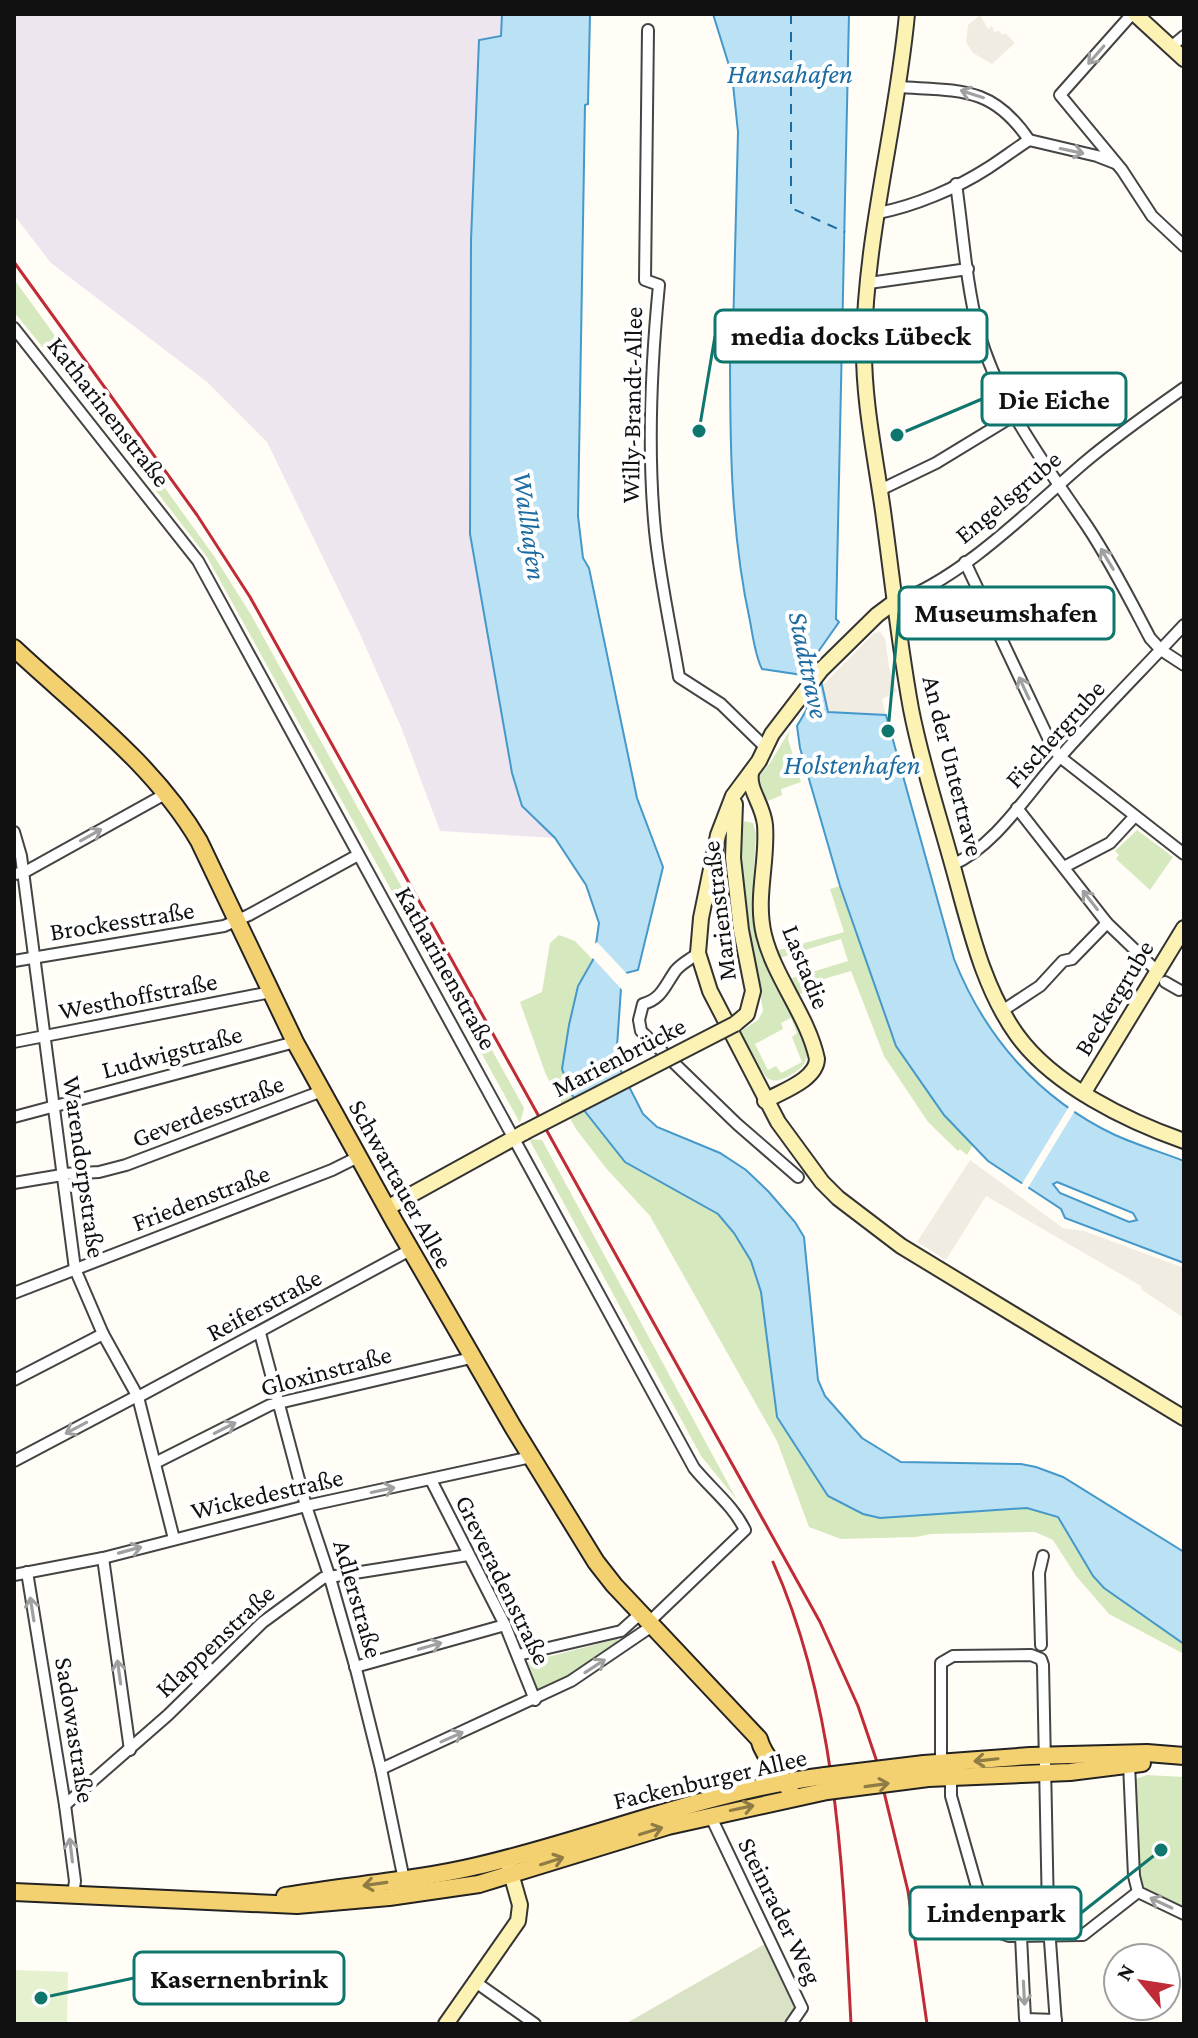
<svg xmlns="http://www.w3.org/2000/svg" width="1198" height="2038" font-family="'Crimson Pro',serif">
<style>
.industrial{fill:#eee6ef}
.green{fill:#d6e9be;fill-rule:evenodd}
.cemetery{fill:#d9e2c5}
.pitch{fill:#e6f1d0}
.plaza{fill:#f1ece2}
.water{fill:#bbe1f5;stroke:#4498ca;stroke-width:2;fill-rule:evenodd}
.pier{fill:#fffdf5}
.lines{fill:none;stroke-linecap:round;stroke-linejoin:round}
.ferry{stroke:#1c6ba1;stroke-width:2;stroke-dasharray:10 8;stroke-linecap:butt}
.street-casing{stroke:#444;stroke-width:14}
.secondary-casing{stroke:#333;stroke-width:18}
.primary-casing{stroke:#222;stroke-width:20}
.street{stroke:#fff;stroke-width:10}
.secondary{stroke:#fcf2b3;stroke-width:14}
.primary{stroke:#f4d170;stroke-width:16}
.rail{stroke:#bf2b36;stroke-width:3}
.secondary-bridge-casing{stroke:#333;stroke-width:18;stroke-linecap:butt}
.primary-bridge-casing{stroke:#222;stroke-width:20;stroke-linecap:butt}
.secondary-bridge{stroke:#fcf2b3;stroke-width:14}
.primary-bridge{stroke:#f4d170;stroke-width:16}
.oneway{stroke:#a0a0a0}
.oneway2{stroke:#8e7b45}
.labels{text-anchor:middle;dominant-baseline:central;stroke-width:8;stroke-linejoin:round;paint-order:stroke}
.street-label{font-size:26px;fill:#111;stroke:#fff}
.water-label{font-size:28px;font-style:italic;fill:#1c6ba1;stroke:#fff}
.leader{fill:none;stroke:#0f766e;stroke-width:3}
.callout-dot{fill:#0f766e;stroke:#fff;stroke-width:3}
.callout{fill:#fff;stroke:#0f766e;stroke-width:3}
.callout-label{font-size:28px;text-anchor:middle;font-weight:bold;fill:#111}
</style>
<rect width="100%" height="100%" fill="#fffdf5"/>
<polygon class="industrial" points="14,14 502,14 501,36 479,41 471,240 470,534 512,773 522,806 555,838 440,831 401,727 360,634 267,442 207,382 51,263 14,215"/>
<g class="green">
<polygon points="14,279 214,556 250,613 524,1108 520,1123 207,557 90,405 14,312"/>
<polygon points="790,730 788,739 801,782 781,789 782,795 768,801 758,788 758,777 770,763"/>
<path d="M744 821 753 823 756 834 753 884 757 927 763 952 807 1046C808 1059 806 1065 794 1073 767 1090 765 1076 753 1054 748 1047 743 1040 738 1033L758 1020 763 1011 744 892 740 845ZM791 1018 797 1033 792 1037 802 1062 781 1073 776 1066 768 1070 755 1044 783 1029 781 1023Z"/>
<polygon points="1137,830 1173,857 1150,890 1116,859 1119,855 1115,851"/>
<polygon points="840,886 896,1046 944,1115 973,1145 967,1155 960,1149 958,1151 928,1122 884,1056 851,971 807,984 809,991 797,995 789,979 848,961 841,939 779,958 776,951 844,932 830,889"/>
<polygon points="559,935 575,941 593,960 578,986 562,1069 625,1162 718,1214 734,1233 751,1261 761,1292 777,1417 828,1496 881,1518 1027,1508 1058,1517 1093,1576 1104,1588 1184,1644 1184,1654 1109,1614 1076,1576 1053,1540 1042,1535 1035,1532 931,1534 916,1537 841,1539 809,1527 777,1441 650,1216 605,1167 576,1129 546,1075 520,1002 542,992 550,943"/>
<polygon points="529,1139 542,1140 737,1500 701,1456"/>
<polygon points="617,1639 619,1643 577,1674 539,1692 528,1662"/>
<polygon points="1147,1775 1184,1777 1184,1909 1148,1892 1139,1880 1135,1779"/>
</g>
<polygon class="cemetery" points="765,1944 796,2006 783,2024 625,2024"/>
<polygon class="pitch" points="14,1970 68,1972 67,2024 14,2024"/>
<g class="plaza">
<polygon points="980,15 988,29 992,26 994,32 999,31 1003,35 1005,33 1015,43 992,64 973,53 966,42 968,25"/>
<polygon points="880,632 885,638 889,667 897,692 882,699 886,715 828,712 822,688 824,684 874,633"/>
<polygon points="970,1160 1063,1228 1084,1231 1184,1268 1184,1318 1142,1290 1141,1286 986,1196 946,1260 917,1242"/>
</g>
<g class="water">
<polygon points="502,14 590,14 588,104 585,105 578,516 583,558 589,568 637,798 663,867 638,970 622,974 616,1061 643,1114 657,1127 720,1153 746,1170 768,1191 795,1222 804,1237 818,1380 825,1396 862,1438 901,1462 1021,1464 1036,1467 1063,1477 1184,1552 1184,1644 1104,1588 1093,1576 1058,1517 1027,1508 880,1518 863,1514 828,1496 777,1417 761,1292 751,1261 734,1233 718,1214 625,1162 572,1095 562,1069 569,1025 578,986 594,958 599,923 586,885 555,838 522,806 512,773 470,534 471,240 479,40 501,36"/>
<path d="M713 14H849L836 619 839 622 818 652 817 662 828 712 886 715 954 959C985 1037 1039 1099 1115 1135 1137 1145 1161 1152 1184 1161V1263L1065 1218 1061 1209 988 1161 944 1115 896 1046 840 886 800 748 797 726 807 709 802 675 762 669C755 655 753 637 750 621 729 526 730 429 730 332H733L738 132 732 75ZM1057 1182 1133 1213 1137 1220 1129 1222 1060 1193 1053 1184Z"/>
</g>
<g class="pier">
<polygon points="597,942 629,976 626,977 624,992 591,956 592,946"/>
<polygon points="1070,1105 1076,1109 1026,1191 1020,1187"/>
</g>
<g class="lines">
<polyline class="ferry" points="791,14 791,208 845,232"/>
<defs>
<g id="street">
<polyline points="1132,14 1060,95 1122,170 1152,216 1184,246"/>
<path d="M648 30 645 280 659 285C651 366 647 450 655 531 660 580 671 629 679 677L721 704 762 744 767 747"/>
<polyline points="1171,47 1184,36"/>
<path d="M898 87C958 91 992 85 1029 140"/>
<path d="M956 184C963 232 966 283 978 329 998 403 1045 464 1087 526 1111 562 1130 600 1150 638L1161 650 1184 665"/>
<path d="M878 213C915 206 957 188 988 168 1002 159 1015 149 1029 140L1097 156 1115 163"/>
<polyline points="869,283 968,269"/>
<path d="M14 328 198 561 694 1468C711 1489 733 1505 745 1530L648 1623"/>
<polyline points="880,490 936,463 1015,415"/>
<polyline points="965,562 1052,746 1060,757 1184,854"/>
<path d="M893 603C962 579 1030 509 1085 462 1117 435 1150 412 1184 388"/>
<polyline points="1017,808 1107,923 1158,972"/>
<polyline points="14,832 21,856 75,1269 103,1334 138,1397 174,1539"/>
<path d="M952 865C996 846 1029 791 1061 756 1101 711 1143 669 1184 625"/>
<polyline points="1064,867 1110,843 1134,817"/>
<polyline points="14,874 23,873 167,793"/>
<path d="M698 953C691 959 682 963 676 970 665 985 662 999 643 1004L639 1020 641 1031 737 1124 798 1177"/>
<polyline points="14,961 224,926 249,915 358,855"/>
<polyline points="1165,982 1179,990"/>
<polyline points="1002,1011 1040,986 1063,961 1072,959 1107,923"/>
<polyline points="14,1042 271,992"/>
<polyline points="14,1117 295,1042"/>
<polyline points="62,1174 99,1172 126,1165 322,1091"/>
<polyline points="14,1183 62,1175"/>
<polyline points="14,1293 332,1170 358,1157"/>
<polyline points="260,1333 306,1506 330,1578 356,1669 381,1769 404,1880"/>
<polyline points="14,1380 103,1334"/>
<polyline points="138,1397 410,1250"/>
<polyline points="14,1461 137,1396"/>
<polyline points="155,1463 270,1405 471,1358"/>
<polyline points="431,1480 505,1625 535,1700"/>
<polyline points="103,1558 130,1750"/>
<polyline points="27,1572 65,1805 75,1881 73,1895"/>
<polyline points="14,1575 103,1558 306,1506 531,1457"/>
<polyline points="1041,1645 1039,1573 1043,1556"/>
<polyline points="518,1655 621,1631 640,1614"/>
<polyline points="355,1667 505,1625"/>
<polyline points="941,1763 941,1663 953,1656 1031,1655 1041,1659 1043,1665 1048,1913 1056,2024"/>
<polyline points="1129,1764 1134,1876 1138,1892 1184,1914"/>
<polyline points="381,1769 571,1681 652,1626"/>
<polyline points="951,1776 951,1796 987,1922 998,1932 1009,1936 1083,1935 1138,1892"/>
<polyline points="65,1805 168,1715 263,1622 323,1578 468,1555"/>
<polyline points="710,1815 802,2008 791,2024"/>
<polyline points="1021,1936 1025,2019 1056,2020"/>
<polyline points="474,1981 535,2024"/>
</g>
<g id="secondary">
<path d="M907 14C897 124 866 232 864 343 863 399 875 455 883 511 892 577 899 643 911 709 922 766 941 822 956 878 971 932 984 989 1017 1035 1053 1085 1127 1121 1184 1141"/>
<polyline points="1135,14 1184,59"/>
<polyline points="893,603 877,615 821,670 772,734 759,761 733,796 718,835 701,918 698,953 710,991 778,1122 822,1182 838,1198 901,1246 1184,1418"/>
<path d="M751 773C748 790 763 804 765 825 768 862 755 897 764 935 775 979 808 1016 817 1059 816 1080 782 1091 765 1101"/>
<polyline points="735,804 733,858 741,930 753,991 747,1014 735,1024"/>
<polyline points="1084,1092 1184,928"/>
<polyline points="387,1208 525,1132"/>
<polyline points="446,2024 518,1921 520,1905 508,1863"/>
</g>
<g id="primary">
<path d="M14 648C78 708 154 764 199 841L295 1042 394 1221 513 1427 596 1562 614 1585 759 1739C764 1760 785 1774 793 1798"/>
<polyline points="924,1764 1030,1756 1147,1753 1184,1756"/>
<polyline points="928,1778 1070,1772 1142,1763"/>
<polyline points="14,1892 297,1905 389,1897 479,1884 668,1826 827,1791"/>
<path d="M285 1896C349 1885 414 1881 477 1866 594 1839 705 1791 825 1776"/>
</g>
</defs>
<use href="#street" class="street-casing"/>
<use href="#secondary" class="secondary-casing"/>
<use href="#primary" class="primary-casing"/>
<use href="#street" class="street"/>
<use href="#secondary" class="secondary"/>
<use href="#primary" class="primary"/>
<g class="rail">
<polyline points="14,262 197,515 250,597 820,1622 858,1706 876,1759 908,1891 927,2024"/>
<path d="M773 1562C837 1705 843 1870 851 2024"/>
</g>
<defs>
<polyline id="secondary-bridge" points="525,1132 735,1024"/>
<g id="primary-bridge">
<polyline points="825,1776 924,1764"/>
<polyline points="827,1791 928,1778"/>
</g>
</defs>
<use href="#secondary-bridge" class="secondary-bridge-casing"/>
<use href="#primary-bridge" class="primary-bridge-casing"/>
<use href="#secondary-bridge" class="secondary-bridge"/>
<use href="#primary-bridge" class="primary-bridge"/>
</g>
<defs><path id="oneway-shaft" d="M-6 0H5M1.5-3L5.5 0L1.5 3" fill="none" stroke-width="1.6" stroke-linecap="round" stroke-linejoin="round" transform="scale(2)"/></defs>
<g class="oneway">
<use href="#oneway-shaft" transform="translate(1096 55) rotate(131)"/>
<use href="#oneway-shaft" transform="translate(972 94) rotate(-162)"/>
<use href="#oneway-shaft" transform="translate(1072 151) rotate(12)"/>
<use href="#oneway-shaft" transform="translate(1107 559) rotate(-121)"/>
<use href="#oneway-shaft" transform="translate(1024 688) rotate(-115)"/>
<use href="#oneway-shaft" transform="translate(91 835) rotate(-29)"/>
<use href="#oneway-shaft" transform="translate(1090 900) rotate(-128)"/>
<use href="#oneway-shaft" transform="translate(76 1428) rotate(152)"/>
<use href="#oneway-shaft" transform="translate(225 1428) rotate(-27)"/>
<use href="#oneway-shaft" transform="translate(383 1490) rotate(-12)"/>
<use href="#oneway-shaft" transform="translate(130 1550) rotate(-15)"/>
<use href="#oneway-shaft" transform="translate(32 1609) rotate(-99)"/>
<use href="#oneway-shaft" transform="translate(430 1646) rotate(-16)"/>
<use href="#oneway-shaft" transform="translate(595 1666) rotate(-33)"/>
<use href="#oneway-shaft" transform="translate(119 1672) rotate(-98)"/>
<use href="#oneway-shaft" transform="translate(452 1737) rotate(-24)"/>
<use href="#oneway-shaft" transform="translate(71 1850) rotate(-97)"/>
<use href="#oneway-shaft" transform="translate(1161 1903) rotate(-155)"/>
<use href="#oneway-shaft" transform="translate(1024 1993) rotate(87)"/>
</g>
<g class="oneway2">
<use href="#oneway-shaft" transform="translate(986 1760) rotate(174)"/>
<use href="#oneway-shaft" transform="translate(877 1785) rotate(-8)"/>
<use href="#oneway-shaft" transform="translate(742 1808) rotate(-12)"/>
<use href="#oneway-shaft" transform="translate(651 1831) rotate(-17)"/>
<use href="#oneway-shaft" transform="translate(552 1861) rotate(-18)"/>
<use href="#oneway-shaft" transform="translate(375 1884) rotate(172)"/>
</g>
<g class="labels">
<g class="street-label">
<text transform="translate(632 405) rotate(-89)">Willy-Brandt-Allee</text>
<text transform="translate(109 412) rotate(52)">Katharinenstraße</text>
<text transform="translate(1008 497) rotate(-40)">Engelsgrube</text>
<text transform="translate(1055 734) rotate(-48)">Fischergrube</text>
<text transform="translate(953 766) rotate(76)">An der Untertrave</text>
<text transform="translate(719 911) rotate(-97)">Marienstraße</text>
<text transform="translate(122 921) rotate(-9)">Brockesstraße</text>
<text transform="translate(806 967) rotate(68)">Lastadie</text>
<text transform="translate(446 968) rotate(61)">Katharinenstraße</text>
<text transform="translate(138 996) rotate(-11)">Westhoffstraße</text>
<text transform="translate(1114 998) rotate(-59)">Beckergrube</text>
<text transform="translate(172 1052) rotate(-15)">Ludwigstraße</text>
<text transform="translate(619 1057) rotate(-27)">Marienbrücke</text>
<text transform="translate(208 1111) rotate(-21)">Geverdesstraße</text>
<text transform="translate(84 1167) rotate(82)">Warendorpstraße</text>
<text transform="translate(401 1184) rotate(61)">Schwartauer Allee</text>
<text transform="translate(201 1198) rotate(-21)">Friedenstraße</text>
<text transform="translate(264 1305) rotate(-28)">Reiferstraße</text>
<text transform="translate(326 1371) rotate(-15)">Gloxinstraße</text>
<text transform="translate(267 1494) rotate(-13)">Wickedestraße</text>
<text transform="translate(503 1580) rotate(64)">Greveradenstraße</text>
<text transform="translate(358 1599) rotate(74)">Adlerstraße</text>
<text transform="translate(215 1641) rotate(-43)">Klappenstraße</text>
<text transform="translate(75 1730) rotate(81)">Sadowastraße</text>
<text transform="translate(710 1779) rotate(-13)">Fackenburger Allee</text>
<text transform="translate(780 1911) rotate(64)">Steinrader Weg</text>
</g>
<g class="water-label">
<text x="790" y="73">Hansahafen</text>
<text transform="translate(530 526) rotate(82)">Wallhafen</text>
<text transform="translate(809 665) rotate(78)">Stadttrave</text>
<text x="852" y="764">Holstenhafen</text>
</g>
</g>
<path class="leader" d="M699 431L715 336M897 435L982 399M888 731L899 613M1161 1850L1081 1913M41 1998L134 1978"/>
<g class="callout-dot">
<circle cx="699" cy="431" r="8"/>
<circle cx="897" cy="435" r="8"/>
<circle cx="888" cy="731" r="8"/>
<circle cx="1161" cy="1850" r="8"/>
<circle cx="41" cy="1998" r="8"/>
</g>
<g class="callout">
<rect x="715" y="310" width="272" height="52" rx="8"/>
<rect x="982" y="373" width="144" height="52" rx="8"/>
<rect x="899" y="587" width="215" height="52" rx="8"/>
<rect x="910" y="1887" width="171" height="52" rx="8"/>
<rect x="134" y="1952" width="210" height="52" rx="8"/>
</g>
<g class="callout-label">
<text x="851" y="345">media docks Lübeck</text>
<text x="1054" y="409">Die Eiche</text>
<text x="1006" y="622">Museumshafen</text>
<text x="996" y="1922">Lindenpark</text>
<text x="239" y="1988">Kasernenbrink</text>
</g>
<rect width="1198" height="2038" fill="none" stroke="#111111" stroke-width="32"/>
<g transform="translate(1142 1982) rotate(300)"><circle r="38" fill="#ffffff" stroke="#a0a0a0" stroke-width="2"/>
<path d="M0-6L14 30L0 20L-14 30Z" fill="#bf2b36"/>
<text y="-12" font-size="22" font-weight="bold" text-anchor="middle" fill="#111111">N</text>
</g>
</svg>
